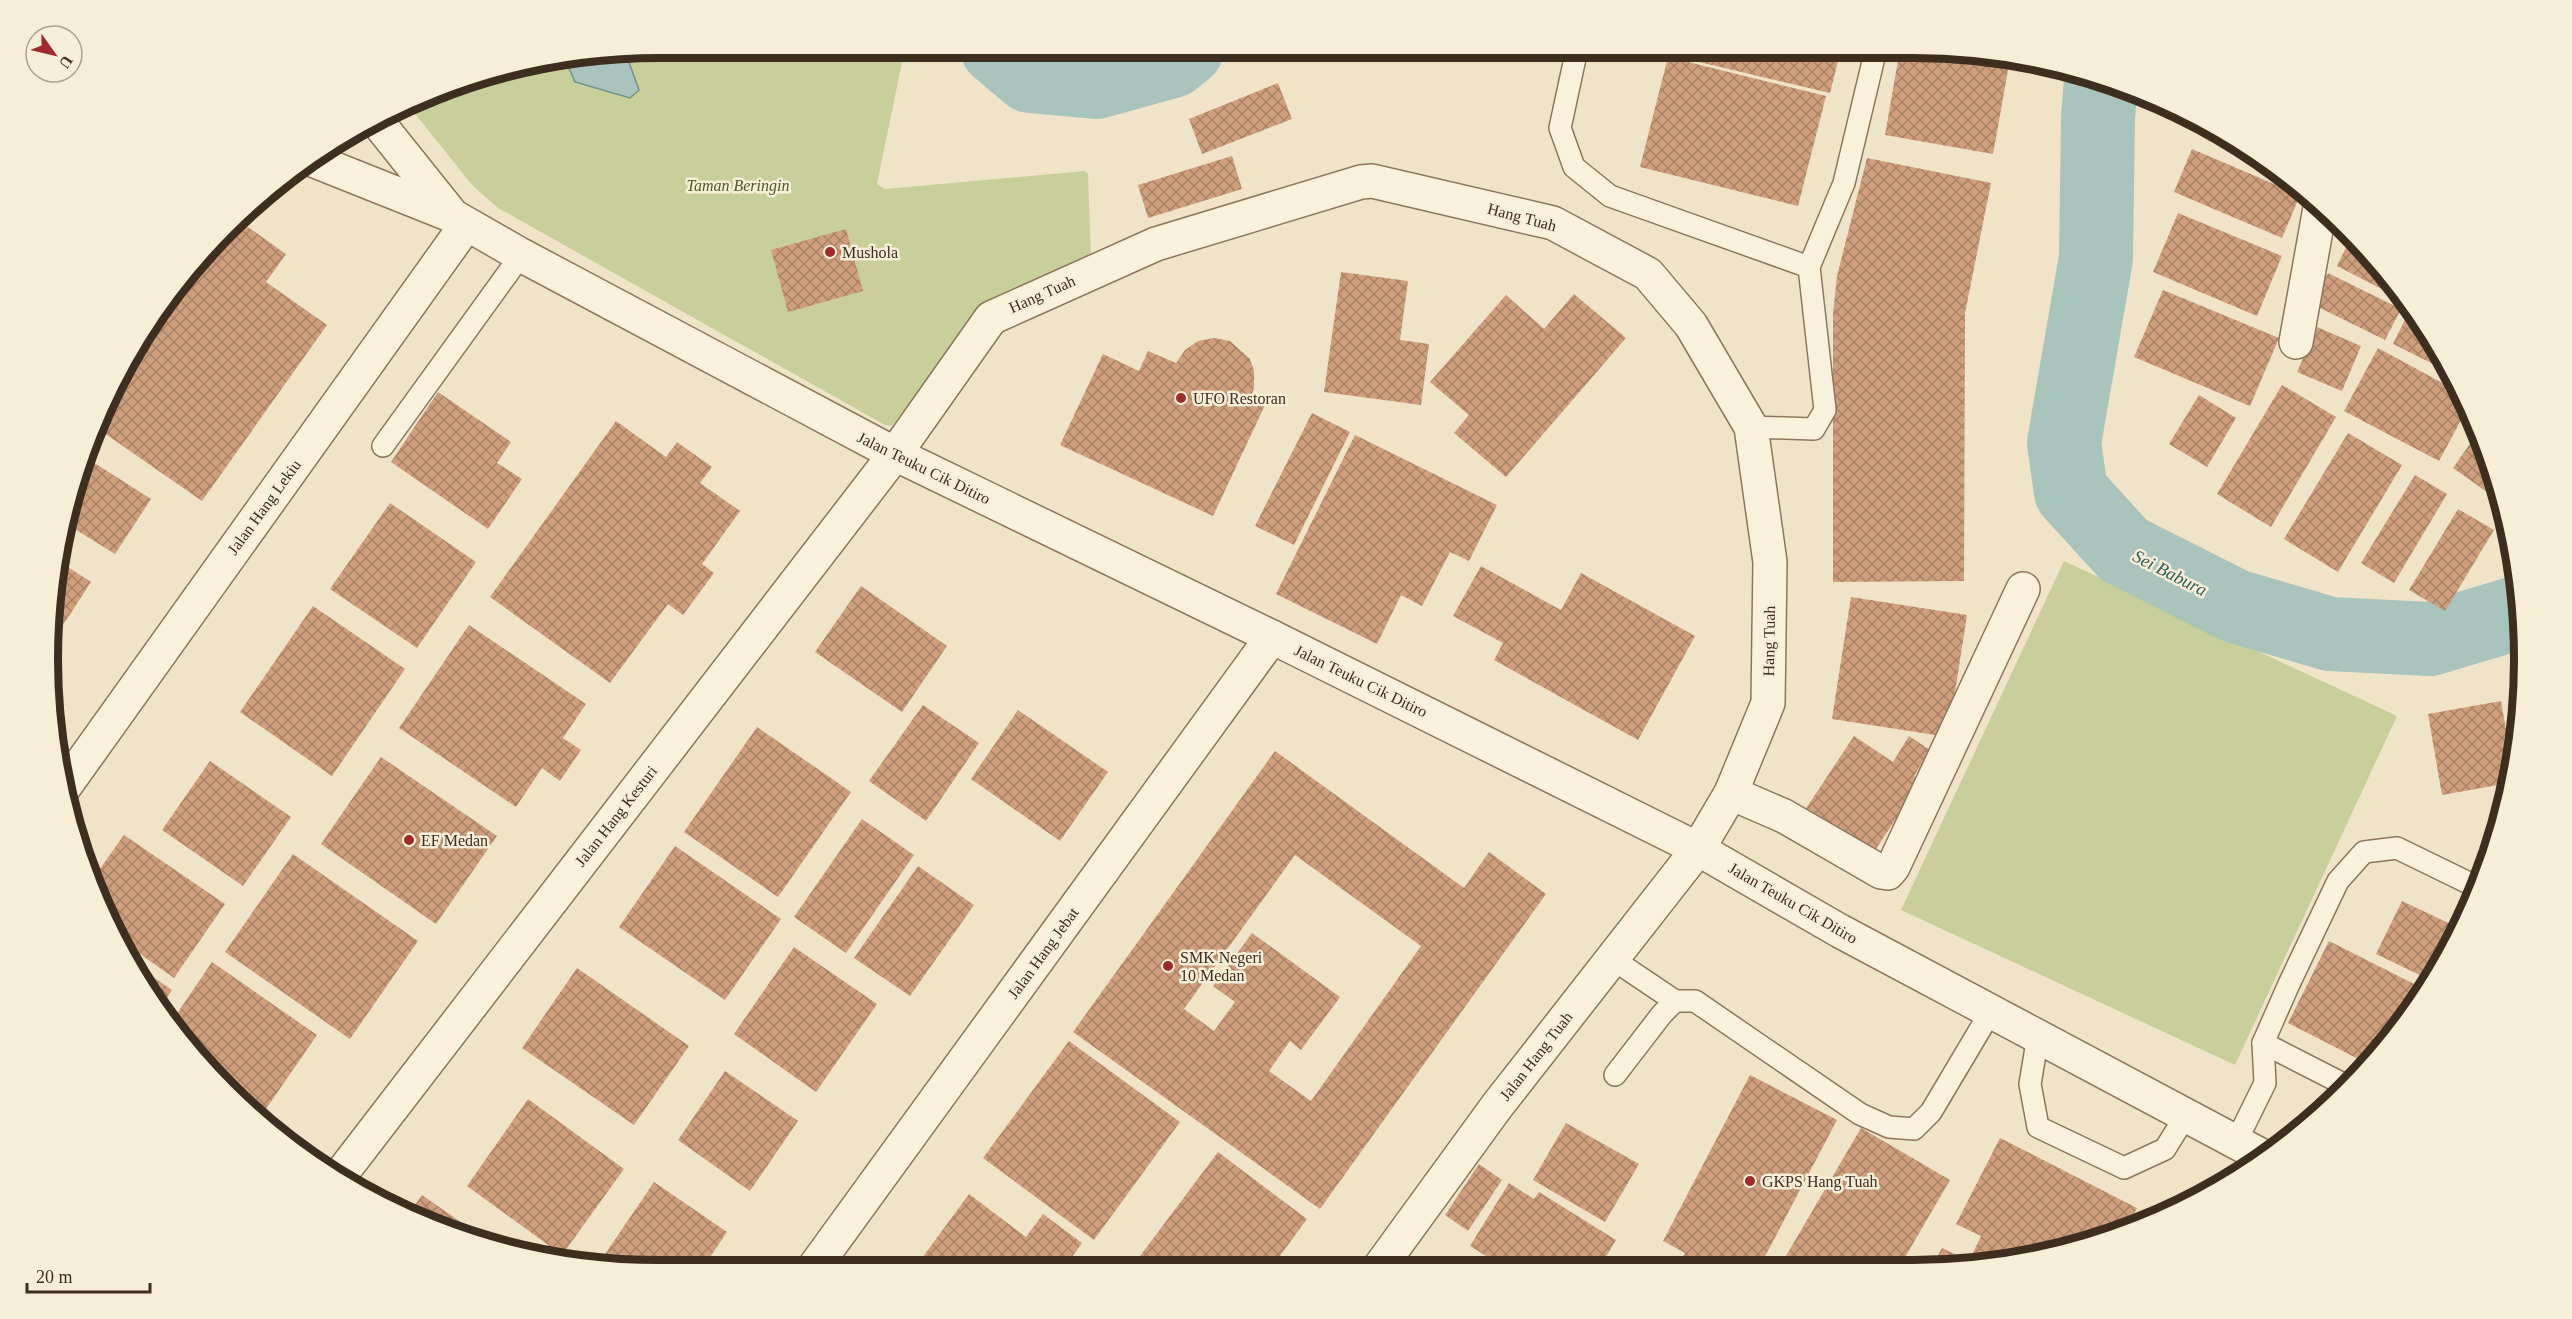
<svg xmlns="http://www.w3.org/2000/svg" width="2572" height="1319" font-family="'Times New Roman',serif">
<style>
.green{fill:#c9cf9b}
.water{fill:#a9c4bc;stroke:#6f938a;stroke-width:1.5}
.lines{fill:none;stroke-linecap:round;stroke-linejoin:round}
.river{stroke:#a9c4bc;stroke-width:74}
.building{fill:url(#building-cross-hatch);fill-rule:evenodd}
.service-casing{stroke:#8d765c;stroke-width:24}
.minor-casing{stroke:#8d765c;stroke-width:36}
.tertiary-casing{stroke:#8d765c;stroke-width:36}
.service{stroke:#faf1dc;stroke-width:21}
.minor{stroke:#faf1dc;stroke-width:33}
.tertiary{stroke:#faf1dc;stroke-width:33}
.poi-dot{fill:#9e2a2b;stroke:#f7eed8;stroke-width:2}
.labels{text-anchor:middle;dominant-baseline:central;stroke-width:5;stroke-linejoin:round;paint-order:stroke}
.park-label{font-size:16px;font-style:italic;fill:#4d5a26;stroke:#f7eed8}
.street-label{font-size:16px;fill:#3d2e20;stroke:#f7eed8}
.poi-label{font-size:16px;fill:#3d2e20;stroke:#f7eed8;text-anchor:start}
.water-label{font-size:18px;font-style:italic;fill:#2f5d5a;stroke:#f7eed8}
.rim{fill:none;stroke:#3d2e20;stroke-width:8}
</style>
<defs>
<pattern id="building-cross-hatch" width="8" height="8" patternUnits="userSpaceOnUse" patternTransform="scale(1.5)"><rect width="8" height="8" fill="#cf9f7d"/><path d="M0 0l8 8M0 8l8-8" fill="none" stroke="#a98266"/></pattern>
</defs>
<rect width="100%" height="100%" fill="#f0e4c8"/>
<g class="green">
<polygon points="660,48 905,48 877,184 885,189 1085,171 1088,174 1091,256 979,314 895,422 892,426 885,425 498,208 473,186 408,105 463,81 541,60"/>
<polygon points="2064,561 2397,716 2235,1065 1901,910"/>
</g>
<polygon class="water" points="625,51 639,90 630,98 575,82 564,57"/>
<g class="lines">
<g class="river">
<polyline points="997,48 1030,76 1096,82 1172,61 1187,49"/>
<polyline points="2101,80 2098,118 2096,258 2064,443 2071,492 2124,550 2235,606 2330,634 2430,639 2520,612"/>
</g>
</g>
<g class="building">
<polygon points="1671,49 1841,49 1830,93 1670,55"/>
<polygon points="1900,49 1952,49 2010,59 1993,154 1885,135"/>
<polygon points="1668,57 1826,96 1798,206 1640,167"/>
<polygon points="1278,83 1292,119 1202,154 1189,119"/>
<polygon points="2192,149 2300,195 2282,238 2174,192"/>
<polygon points="2243,149 2269,164 2260,171"/>
<polygon points="1232,156 1242,189 1148,218 1138,185"/>
<polygon points="1867,158 1991,183 1965,313 1964,581 1833,582 1833,314 1837,276"/>
<polygon points="2178,213 2282,256 2257,316 2153,272"/>
<polygon points="238,220 286,254 266,282 327,325 202,501 94,426 130,353 200,257"/>
<polygon points="846,229 863,291 788,312 771,250"/>
<polygon points="2351,237 2372,256 2403,300 2337,266"/>
<polygon points="1341,272 1408,281 1400,340 1429,344 1421,405 1324,392"/>
<polygon points="2328,273 2401,309 2385,340 2312,304"/>
<polygon points="2163,290 2279,338 2250,406 2134,357"/>
<polygon points="1574,294 1626,338 1506,477 1454,433 1469,415 1430,382 1506,295 1544,329"/>
<polygon points="2410,309 2442,353 2451,373 2393,344"/>
<polygon points="2317,327 2361,346 2342,391 2297,372"/>
<polygon points="1214,338 1230,341 1250,359 1254,371 1254,388 1251,398 1265,405 1213,516 1060,445 1103,354 1139,371 1148,351 1176,363 1185,350 1198,341"/>
<polygon points="2378,348 2459,392 2467,409 2439,461 2344,411"/>
<polygon points="2282,385 2336,417 2271,527 2217,494"/>
<polygon points="438,392 511,442 497,463 522,479 488,529 391,462"/>
<polygon points="2199,395 2236,418 2207,467 2169,444"/>
<polygon points="1312,413 1350,432 1294,545 1255,526"/>
<polygon points="616,421 666,457 677,442 712,467 700,483 740,511 702,564 714,573 683,615 668,604 610,683 490,597"/>
<polygon points="2478,432 2491,463 2501,502 2453,468"/>
<polygon points="2348,433 2402,465 2338,572 2284,539"/>
<polygon points="1355,435 1497,505 1469,561 1450,552 1422,606 1401,595 1377,644 1276,594"/>
<polygon points="85,457 151,499 115,554 65,523"/>
<polygon points="2415,475 2447,494 2394,583 2361,563"/>
<polygon points="390,503 476,562 417,648 330,589"/>
<polygon points="2458,509 2494,530 2445,611 2409,590"/>
<polygon points="57,560 91,582 50,645 49,620"/>
<polygon points="1481,566 1561,610 1581,573 1695,636 1638,740 1494,660 1503,643 1453,616"/>
<polygon points="861,586 947,646 902,712 815,652"/>
<polygon points="1851,597 1967,615 1948,737 1832,719"/>
<polygon points="313,606 405,669 332,776 240,712"/>
<polygon points="469,625 586,704 563,738 581,750 560,781 542,768 516,807 399,728"/>
<polygon points="2501,701 2512,765 2509,783 2442,795 2428,714"/>
<polygon points="923,705 979,743 926,821 869,781"/>
<polygon points="1018,710 1108,772 1060,841 971,779"/>
<polygon points="757,727 851,792 778,897 684,832"/>
<polygon points="1854,736 1893,762 1909,736 1930,750 1914,776 1921,781 1868,861 1801,816"/>
<path d="M1275 751 1464 888 1489 852 1546 894 1320 1209 1073 1032ZM1295 855 1421 946 1311 1101 1269 1071 1290 1041 1301 1050 1340 997 1252 933 1213 986 1235 1002 1214 1031 1184 1009Z"/>
<polygon points="381,757 497,836 436,924 321,844"/>
<polygon points="210,761 291,817 243,886 162,830"/>
<polygon points="862,819 914,855 846,953 794,917"/>
<polygon points="124,835 225,904 174,978 116,937 92,880"/>
<polygon points="675,846 781,919 725,1000 619,927"/>
<polygon points="293,854 418,941 350,1039 225,952"/>
<polygon points="918,866 974,905 910,996 854,958"/>
<polygon points="2402,901 2461,929 2428,979 2376,954"/>
<polygon points="2329,941 2422,988 2370,1065 2288,1023"/>
<polygon points="794,947 877,1004 816,1092 734,1034"/>
<polygon points="130,961 172,990 160,1008"/>
<polygon points="212,962 317,1035 259,1119 227,1092 170,1024"/>
<polygon points="577,968 689,1046 634,1125 522,1048"/>
<polygon points="1069,1041 1180,1122 1094,1240 983,1158"/>
<polygon points="725,1071 798,1121 750,1191 678,1140"/>
<polygon points="1750,1075 1837,1120 1760,1266 1678,1267 1685,1253 1663,1241"/>
<polygon points="528,1099 624,1169 562,1255 467,1186"/>
<polygon points="1566,1123 1639,1164 1605,1222 1533,1180"/>
<polygon points="1861,1128 1950,1180 1900,1266 1780,1266"/>
<polygon points="2000,1138 2137,1208 2126,1230 1993,1266 1932,1266 1942,1248 1969,1261 1981,1236 1956,1224"/>
<polygon points="1218,1152 1307,1219 1271,1268 1140,1268 1134,1264"/>
<polygon points="1479,1164 1502,1180 1468,1231 1445,1215"/>
<polygon points="654,1182 727,1232 702,1269 620,1270 597,1266"/>
<polygon points="1509,1183 1534,1199 1539,1192 1616,1240 1600,1267 1492,1267 1496,1262 1470,1246"/>
<polygon points="969,1194 1026,1237 1043,1214 1082,1243 1064,1268 914,1269"/>
<polygon points="422,1195 498,1248 497,1249 408,1215"/>
<polygon points="1104,1256 1121,1268 1095,1268"/>
</g>
<g class="lines">
<defs>
<g id="service">
<polyline points="1577,49 1560,128 1574,167 1610,196 1809,267"/>
<polyline points="1751,427 1814,429 1825,410 1809,267 1844,183 1876,49"/>
<polyline points="383,446 521,255"/>
<polyline points="1611,958 1675,1001 1662,1014 1615,1075"/>
<polyline points="1675,1001 1695,1001 1860,1114 1889,1127 1914,1129 1931,1112 1991,1011"/>
<polyline points="2038,1036 2030,1084 2038,1127 2124,1168 2165,1149 2186,1115"/>
<polyline points="2263,1043 2347,1086"/>
<polyline points="2236,1142 2265,1083 2263,1043 2289,984 2338,881 2364,852 2397,848 2477,887"/>
</g>
<g id="minor">
<polyline points="2296,342 2320,208"/>
<polyline points="63,789 466,225"/>
<polyline points="1731,793 1784,816 1881,872 1888,873 1893,867 2023,589"/>
<polyline points="338,1178 895,454 991,318 1156,244 1361,182 1372,181 1553,223 1648,274 1691,325 1751,427 1770,562 1768,703 1731,793 1698,849 1497,1106 1379,1268"/>
<polyline points="813,1269 1272,637"/>
</g>
<g id="tertiary">
<polyline points="376,120 452,215"/>
<polyline points="310,159 453,216 521,255 895,454 1272,637 1698,849 1840,931 2264,1157"/>
</g>
</defs>
<use href="#service" class="service-casing"/>
<use href="#minor" class="minor-casing"/>
<use href="#tertiary" class="tertiary-casing"/>
<use href="#service" class="service"/>
<use href="#minor" class="minor"/>
<use href="#tertiary" class="tertiary"/>
</g>
<g class="poi-dot">
<circle cx="830" cy="252" r="6"/>
<circle cx="1181" cy="398" r="6"/>
<circle cx="409" cy="840" r="6"/>
<circle cx="1168" cy="966" r="6"/>
<circle cx="1750" cy="1181" r="6"/>
</g>
<g class="labels">
<g class="park-label">
<text x="738" y="185">Taman Beringin</text>
</g>
<g class="street-label">
<text transform="translate(1522 217) rotate(15)">Hang Tuah</text>
<text transform="translate(1042 294) rotate(-24)">Hang Tuah</text>
<text transform="translate(924 468) rotate(26)">Jalan Teuku Cik Ditiro</text>
<text transform="translate(264 507) rotate(-54)">Jalan Hang Lekiu</text>
<text transform="translate(1769 641) rotate(-89)">Hang Tuah</text>
<text transform="translate(1361 681) rotate(26)">Jalan Teuku Cik Ditiro</text>
<text transform="translate(616 816) rotate(-52)">Jalan Hang Kesturi</text>
<text transform="translate(1793 903) rotate(30)">Jalan Teuku Cik Ditiro</text>
<text transform="translate(1043 953) rotate(-54)">Jalan Hang Jebat</text>
<text transform="translate(1536 1056) rotate(-52)">Jalan Hang Tuah</text>
</g>
<g class="poi-label">
<text x="842" y="252">Mushola</text>
<text x="1193" y="398">UFO Restoran</text>
<text x="421" y="840">EF Medan</text>
<text x="1180" y="957">SMK Negeri<tspan x="1180" dy="18">10 Medan</tspan></text>
<text x="1762" y="1181">GKPS Hang Tuah</text>
</g>
<g class="water-label">
<text transform="translate(2170 573) rotate(27)">Sei Babura</text>
</g>
</g>
<path d="M0 0H2572V1319H0ZM659 58H1913A601 601 0 0 1 2514 659V659A601 601 0 0 1 1913 1260H659A601 601 0 0 1 58 659V659A601 601 0 0 1 659 58Z" fill="#f7eed8" fill-rule="evenodd"/>
<path class="rim" d="M659 58H1913A601 601 0 0 1 2514 659V659A601 601 0 0 1 1913 1260H659A601 601 0 0 1 58 659V659A601 601 0 0 1 659 58Z"/>
<g transform="translate(54 54) rotate(124)"><circle r="28" fill="#f7eed8" stroke="#ada18e" stroke-width="1.5"/>
<path d="M0-4.5L10 22L0 15L-10 22Z" fill="#9e2a2b"/>
<text y="-9" font-size="16" font-weight="bold" text-anchor="middle" fill="#3d2e20">U</text>
</g>
<path d="M27 1283v9h123v-9" fill="none" stroke="#3d2e20" stroke-width="3"/>
<text x="36" y="1283" font-size="18" fill="#3d2e20" stroke="#f7eed8" stroke-width="4.5" paint-order="stroke">20 m</text>
</svg>
